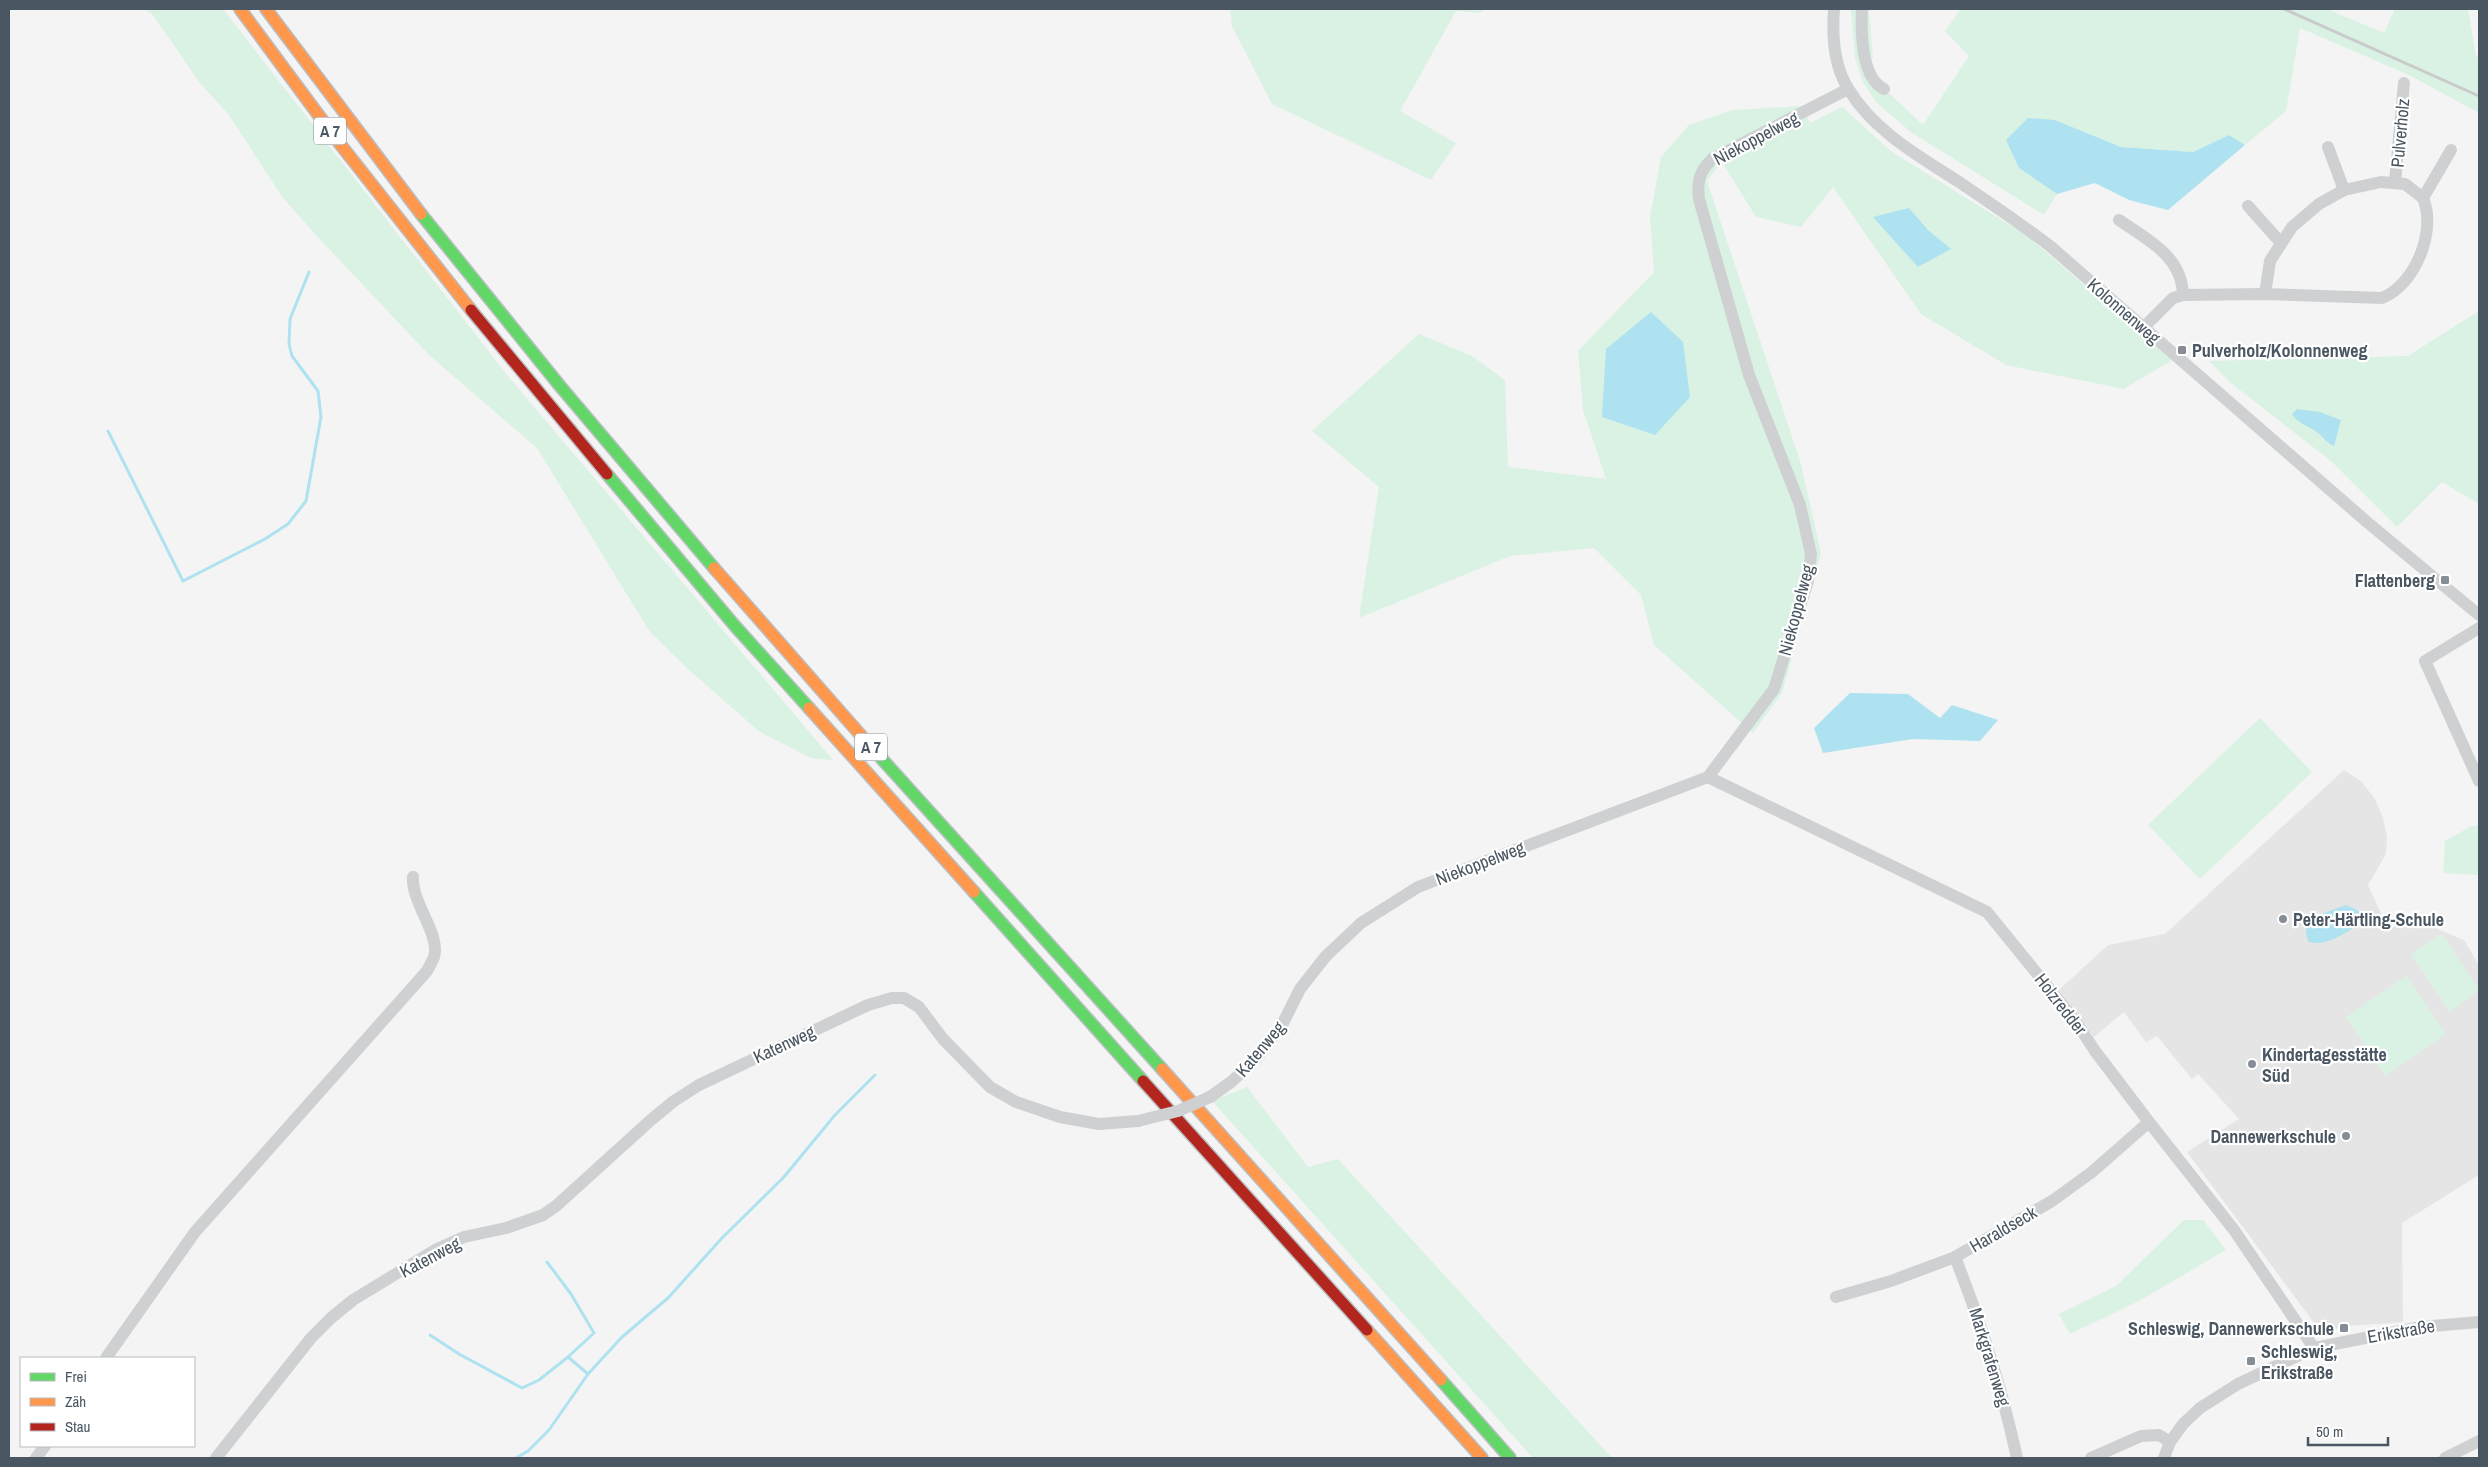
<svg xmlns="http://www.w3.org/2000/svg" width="2488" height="1467" font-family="'Archivo Narrow',sans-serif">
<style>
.education{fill:#e6e5e6}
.green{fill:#d9f2e3;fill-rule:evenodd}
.water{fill:#aee2f0}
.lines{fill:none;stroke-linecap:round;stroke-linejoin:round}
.stream{stroke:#aee2f0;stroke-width:3}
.fast-casing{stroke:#b9bec3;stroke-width:14}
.slow-casing{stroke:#b9bec3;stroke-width:14}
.jam-casing{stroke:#b9bec3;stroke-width:14}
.street{stroke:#ced0d2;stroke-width:12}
.fast{stroke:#63d668;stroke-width:11}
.slow{stroke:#ff974d;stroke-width:11}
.jam{stroke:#b3261e;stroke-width:11}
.rail{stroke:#c9cacc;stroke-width:3}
.street-bridge{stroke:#ced0d2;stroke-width:12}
.poi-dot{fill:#868d94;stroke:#fff;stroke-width:2}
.labels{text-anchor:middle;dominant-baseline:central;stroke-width:4.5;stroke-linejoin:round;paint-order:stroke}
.shield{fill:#fff;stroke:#808990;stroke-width:1}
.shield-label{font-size:16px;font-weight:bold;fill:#4a5661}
.street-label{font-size:18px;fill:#4a5661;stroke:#fff}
.poi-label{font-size:18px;font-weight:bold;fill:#4a5661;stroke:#fff;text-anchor:start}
</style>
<rect width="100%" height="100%" fill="#f4f4f4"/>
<polygon class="education" points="2344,770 2361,781 2375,799 2383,818 2387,837 2386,854 2368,885 2387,927 2430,926 2464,940 2479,965 2479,1175 2402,1223 2403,1322 2349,1326 2321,1332 2187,1152 2239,1119 2198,1074 2192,1079 2157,1036 2146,1042 2124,1012 2094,1037 2059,990 2108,945 2165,934"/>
<g class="green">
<polygon points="145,9 223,9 507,375 833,760 811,758 760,732 689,670 650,632 537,448 429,355 315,234 283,198 229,115 200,83 153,15"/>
<polygon points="1230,9 1485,9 1480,13 1456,11 1400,111 1456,143 1431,180 1272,104 1232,26"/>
<polygon points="1851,9 1869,9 1873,59 1864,62 1877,89 1891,95 1923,125 1969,56 1945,31 1961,9 2327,9 2384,33 2395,9 2468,9 2476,56 2479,57 2479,113 2409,75 2300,28 2286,111 2245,145 2229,135 2193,152 2121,147 2055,120 2019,168 2057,194 2044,215 1912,133 1876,102 1863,82 1855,58"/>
<path d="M1802 106 1810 123 1842 107 1892 152 2026 235 2172 360 2124 389 2006 365 1921 314 1833 187 1801 227 1756 217 1722 162 1707 181 1801 464 1821 553 1782 693 1753 733 1654 645 1641 595 1594 548 1510 556 1359 618 1379 487 1312 431 1419 334 1472 356 1505 380 1508 467 1606 479 1583 410 1578 351 1654 272 1650 217 1661 157 1689 125 1733 110ZM1909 208 1928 230 1950 249 1918 267 1899 245ZM1651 312 1690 397 1675 412Z"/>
<polygon points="2479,311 2479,504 2442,482 2397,527 2331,461 2231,383 2209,361 2408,356"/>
<polygon points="2260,718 2312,772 2200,879 2148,825"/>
<polygon points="2479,825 2479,875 2443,873 2445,841 2470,827"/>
<polygon points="2442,934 2479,990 2450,1012 2411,954"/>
<polygon points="2407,976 2446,1034 2385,1075 2346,1017"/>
<polygon points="1247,1087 1308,1167 1338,1159 1612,1458 1533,1458 1212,1101"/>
<polygon points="2184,1220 2203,1220 2226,1250 2137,1302 2070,1334 2059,1314 2116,1286"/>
</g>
<g class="water">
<polygon points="2028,118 2055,120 2121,147 2193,152 2229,135 2245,145 2168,210 2129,200 2095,183 2057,194 2019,168 2006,140"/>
<polygon points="1909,208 1928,230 1951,249 1918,267 1873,217"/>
<polygon points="1651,312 1683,342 1690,397 1655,435 1602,417 1606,349"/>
<path d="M2297 409 2320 412 2341 420 2334 446C2326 443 2324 437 2318 433 2309 426 2298 424 2292 414Z"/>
<polygon points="1850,693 1908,694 1940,718 1952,705 1998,720 1980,741 1913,739 1823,753 1814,728"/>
<path d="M2346 905 2359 911 2362 922C2347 932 2327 947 2309 942 2296 919 2330 911 2346 905Z"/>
</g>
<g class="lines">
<g class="stream">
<polyline points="108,431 183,581 265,539 288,524 306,501 321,417 318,391 292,356 289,344 290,319 309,272"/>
<polyline points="547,1262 571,1294 594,1333 568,1357 588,1374"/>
<polyline points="430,1335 459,1354 522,1388 539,1380 568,1357"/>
<polyline points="516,1458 528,1451 549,1430 588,1374 622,1337 668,1298 722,1238 783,1178 835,1115 875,1075"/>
</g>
<defs>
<g id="fast">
<polyline points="421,214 560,386 714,568"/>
<polyline points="607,474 735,626 809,708"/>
<polyline points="872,748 1162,1069"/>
<polyline points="974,892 1143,1081"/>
<polyline points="1441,1380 1510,1458"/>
</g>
<g id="slow">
<polyline points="240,9 340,144 471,310"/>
<polyline points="266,9 421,214"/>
<polyline points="714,568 872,748"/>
<polyline points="809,708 974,892"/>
<polyline points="1162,1069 1441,1380"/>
<polyline points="1367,1330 1482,1458"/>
</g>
<g id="jam">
<polyline points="471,310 607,474"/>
<polyline points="1143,1081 1367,1330"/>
</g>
</defs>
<use href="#fast" class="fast-casing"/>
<use href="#slow" class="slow-casing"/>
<use href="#jam" class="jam-casing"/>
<g class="street">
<path d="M1834 9C1832 35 1834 67 1849 90 1875 132 1919 156 1959 182 1990 203 2020 223 2050 246L2367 522 2479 615"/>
<path d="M1862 9C1861 32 1861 77 1884 89"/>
<polyline points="2328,147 2344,190"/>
<polyline points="2395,182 2404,83"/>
<polyline points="2248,206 2281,243"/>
<path d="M2119 220C2148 240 2182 256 2183 295"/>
<polyline points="2265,294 2270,261 2292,227 2319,204 2344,190 2381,182 2405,184 2423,198"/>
<path d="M2143 328 2173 298 2183 295 2265 294 2382 298C2415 285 2437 231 2423 198L2451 150"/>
<polyline points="2479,628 2425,661 2479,781"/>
<polyline points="1708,777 1987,912 2074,1019 2095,1051 2149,1122 2234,1230 2314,1348"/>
<path d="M1210 1097 1231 1082 1253 1062 1281 1027 1300 989 1326 956 1361 923 1418 887 1708 777 1774 689 1808 581 1811 554 1800 505 1749 375 1699 199C1697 181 1699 172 1712 159L1848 89"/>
<path d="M1955 1257C1981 1323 2002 1389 2017 1458"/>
<polyline points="1836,1297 1891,1281 1955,1257 2052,1201 2092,1172 2149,1122"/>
<path d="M106 1358 195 1232 427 971C429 967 432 962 434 957 441 935 411 902 413 877"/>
<polyline points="36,1458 45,1446"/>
<polyline points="216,1458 311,1338 331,1318 353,1300 435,1250 464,1237 506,1228 543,1215 556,1206 652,1119 674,1101 699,1085 868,1005 892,998 904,998 919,1007 943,1039 990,1087 1016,1102 1060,1117 1099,1124 1138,1121"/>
<polyline points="2091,1458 2141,1436 2159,1435 2170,1442"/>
<polyline points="2164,1458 2170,1442 2183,1424 2200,1408 2238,1384 2314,1348 2421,1327 2479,1322"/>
<polyline points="2445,1458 2479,1441"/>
</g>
<use href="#fast" class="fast"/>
<use href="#slow" class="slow"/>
<use href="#jam" class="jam"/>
<polyline class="rail" points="2284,9 2479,96"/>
<polyline class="street-bridge" points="1138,1121 1178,1111 1210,1097"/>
</g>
<g class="poi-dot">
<rect x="2177" y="345" width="10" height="10" rx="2.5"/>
<rect x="2440" y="575" width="10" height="10" rx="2.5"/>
<circle cx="2283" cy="919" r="5"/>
<circle cx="2252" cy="1064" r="5"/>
<circle cx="2346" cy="1136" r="5"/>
<rect x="2339" y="1323" width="10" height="10" rx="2.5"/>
<rect x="2246" y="1356" width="10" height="10" rx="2.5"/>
</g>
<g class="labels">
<g class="shield">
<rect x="314" y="117.5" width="32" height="27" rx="4"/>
<rect x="855" y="733.5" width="32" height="27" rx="4"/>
</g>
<g class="shield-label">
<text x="330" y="131">A 7</text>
<text x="871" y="747">A 7</text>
</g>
<g class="street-label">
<text transform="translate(2400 133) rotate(-85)">Pulverholz</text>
<text transform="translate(1756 138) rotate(-28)">Niekoppelweg</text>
<text transform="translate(2124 311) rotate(41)">Kolonnenweg</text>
<text transform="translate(1796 610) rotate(-75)">Niekoppelweg</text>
<text transform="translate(1480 863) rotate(-21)">Niekoppelweg</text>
<text transform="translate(2061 1004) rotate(52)">Holzredder</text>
<text transform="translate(784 1044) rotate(-25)">Katenweg</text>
<text transform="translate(1260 1049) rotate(-50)">Katenweg</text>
<text transform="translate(2003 1229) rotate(-30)">Haraldseck</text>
<text transform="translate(430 1257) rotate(-28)">Katenweg</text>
<text transform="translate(2401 1331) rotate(-10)">Erikstraße</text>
<text transform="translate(1990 1357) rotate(73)">Markgrafenweg</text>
</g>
<g class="poi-label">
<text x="2192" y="350">Pulverholz/Kolonnenweg</text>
<text x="2435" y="580" text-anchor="end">Flattenberg</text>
<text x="2293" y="919">Peter-Härtling-Schule</text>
<text x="2262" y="1054">Kindertagesstätte<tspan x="2262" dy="21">Süd</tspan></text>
<text x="2336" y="1136" text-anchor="end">Dannewerkschule</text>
<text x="2334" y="1328" text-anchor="end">Schleswig, Dannewerkschule</text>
<text x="2261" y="1351">Schleswig,<tspan x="2261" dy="21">Erikstraße</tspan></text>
</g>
</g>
<rect width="2488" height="1467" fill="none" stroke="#4a5661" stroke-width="20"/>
<rect x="20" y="1357" width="175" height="90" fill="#ffffff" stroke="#b7bbc0"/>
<rect x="30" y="1373" width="25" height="8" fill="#63d668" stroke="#b7bbc0"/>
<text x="65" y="1382" font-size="15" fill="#4a5661">Frei</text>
<rect x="30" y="1398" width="25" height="8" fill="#ff974d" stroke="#b7bbc0"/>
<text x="65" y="1407" font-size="15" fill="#4a5661">Zäh</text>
<rect x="30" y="1423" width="25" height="8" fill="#b3261e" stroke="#b7bbc0"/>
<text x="65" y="1432" font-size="15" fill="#4a5661">Stau</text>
<path d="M2308 1437v8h80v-8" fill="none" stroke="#4a5661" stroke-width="2.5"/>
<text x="2316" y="1437" font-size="15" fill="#4a5661" stroke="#ffffff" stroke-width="4" paint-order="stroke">50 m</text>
</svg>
